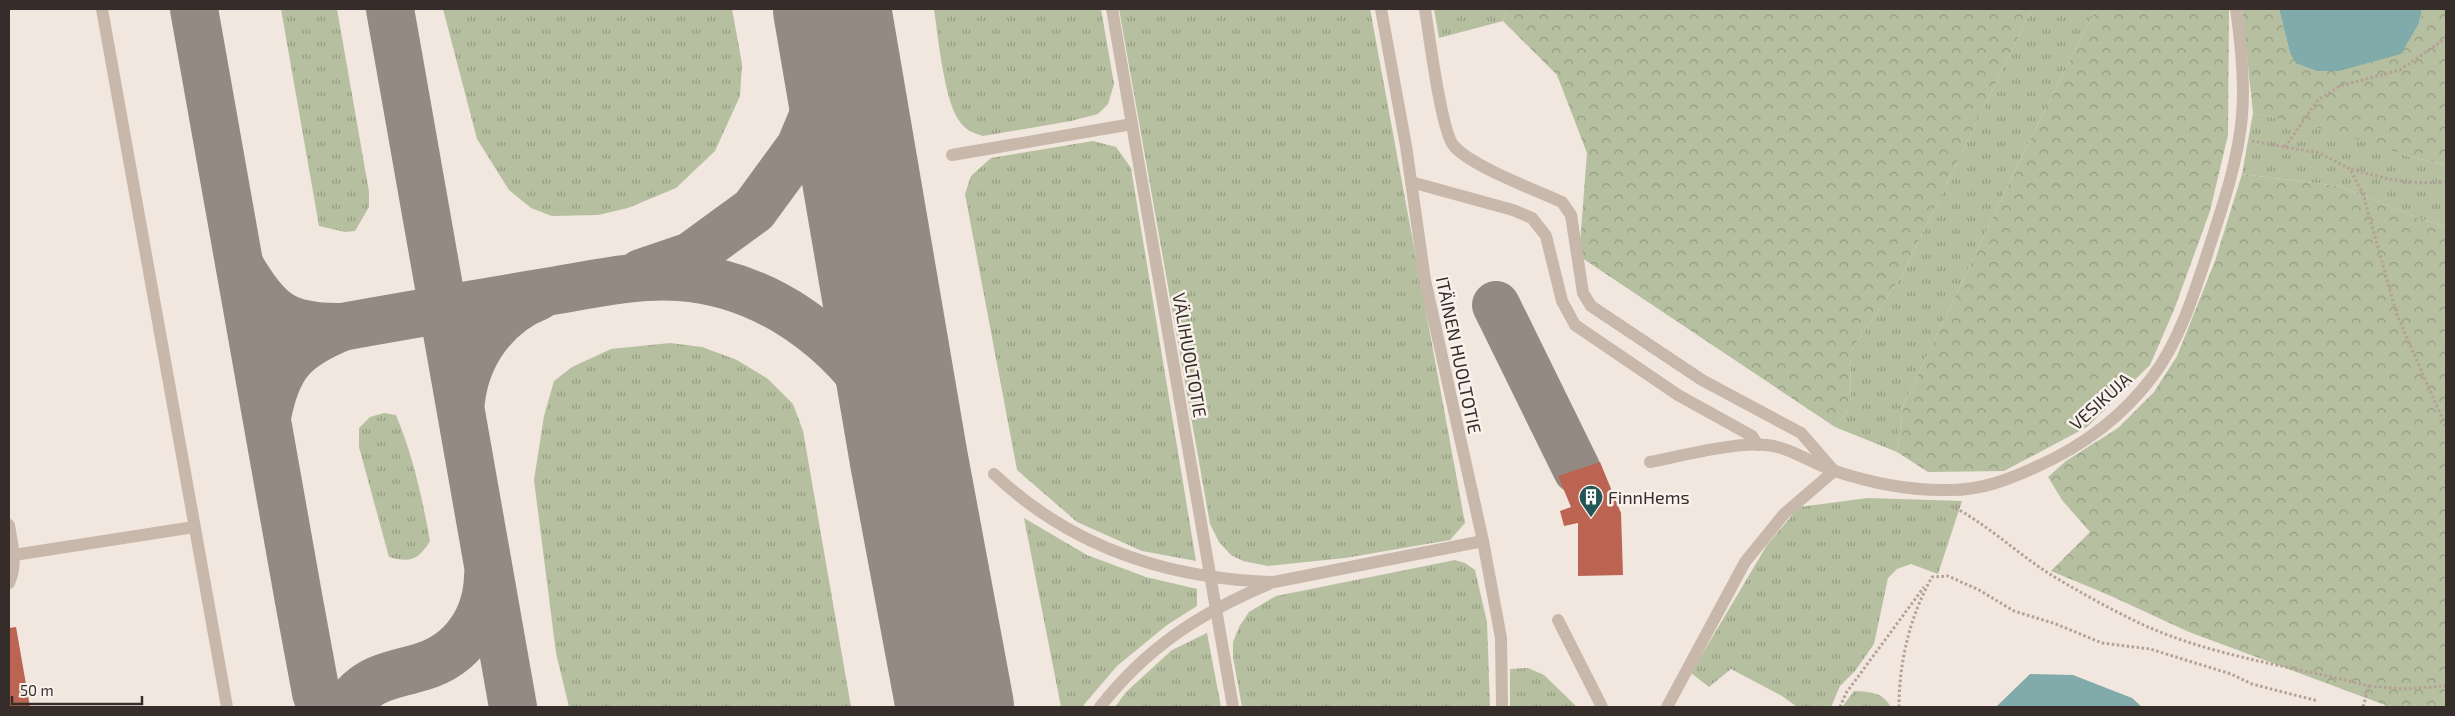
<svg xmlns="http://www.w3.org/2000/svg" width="2455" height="716" font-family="'Exo 2',sans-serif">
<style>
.grass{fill:url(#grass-tufts)}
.forest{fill:url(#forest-crowns)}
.water{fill:#80abaa}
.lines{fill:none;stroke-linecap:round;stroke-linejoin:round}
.taxiway{stroke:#948a84;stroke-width:48}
.runway{stroke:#948a84;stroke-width:118}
.building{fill:#bc6452}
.path{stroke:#b4a196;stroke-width:3;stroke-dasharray:2.5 2.5;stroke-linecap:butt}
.minor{stroke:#c8b7ab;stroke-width:12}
.labels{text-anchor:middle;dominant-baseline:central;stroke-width:5;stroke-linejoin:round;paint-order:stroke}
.street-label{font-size:18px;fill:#362d2a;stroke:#f9f1eb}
.poi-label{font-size:18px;fill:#362d2a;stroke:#f9f1eb;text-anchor:start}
</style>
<defs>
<pattern id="grass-tufts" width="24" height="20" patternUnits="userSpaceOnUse" patternTransform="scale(1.25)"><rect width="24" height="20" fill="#b6bfa0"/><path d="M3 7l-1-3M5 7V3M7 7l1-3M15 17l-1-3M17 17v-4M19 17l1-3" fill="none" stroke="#959c83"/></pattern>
<pattern id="forest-crowns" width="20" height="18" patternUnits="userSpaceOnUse" patternTransform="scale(1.25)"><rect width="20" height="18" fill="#b6bfa0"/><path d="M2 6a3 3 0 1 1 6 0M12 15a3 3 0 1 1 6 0" fill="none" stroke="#959c83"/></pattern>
</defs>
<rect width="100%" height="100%" fill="#f1e7df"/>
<g class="grass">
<polygon points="281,9 337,9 369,192 369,207 355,231 345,232 319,226"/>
<polygon points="443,9 732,9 742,64 740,96 715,151 676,188 628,208 598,215 552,216 531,208 509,190 477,139"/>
<path d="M934 9H1101L1114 84 1108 104 1098 114 1071 121 983 136C972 133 964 129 958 119 944 98 938 36 934 9Z"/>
<polygon points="1119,9 1370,9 1465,523 1450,540 1345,558 1268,566 1243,561 1231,555 1219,542 1210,524"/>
<polygon points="1434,9 1508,9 1503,21 1439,38"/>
<polygon points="2032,9 2096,9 2025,150 1903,406 1897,452 1835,427 1851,407 1850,352 1901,277"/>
<polygon points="2253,113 2333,130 2407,156 2443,164 2446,162 2446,227 2413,216 2339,186 2242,174"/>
<polygon points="1093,141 1116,147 1131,168 1196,561 1142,551 1077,522 1017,470 965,194 971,176 991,158"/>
<polygon points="670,343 702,347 737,360 768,379 793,404 803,431 851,707 569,707 556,653 534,480 544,416 554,381 572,367 611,349"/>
<path d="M384 413 396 415C413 456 422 497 430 541 418 560 411 563 389 557L359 447V428L370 417Z"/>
<polygon points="1868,498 1962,501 1938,574 1911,564 1897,569 1888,578 1874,644 1855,671 1840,686 1831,707 1797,707 1782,696 1731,669 1709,687 1691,673 1767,545 1799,507"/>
<polygon points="1024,518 1087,555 1146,577 1197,589 1197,606 1167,625 1117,666 1082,707 1061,707"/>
<polygon points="1455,560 1465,563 1475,570 1487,622 1490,707 1242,707 1233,657 1233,642 1239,627 1249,612 1276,596"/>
<polygon points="1207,633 1221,707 1115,707 1126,692 1172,650"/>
<polygon points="1528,668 1544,675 1577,707 1510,707 1510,669"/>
<path d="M1854 691C1871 692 1882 692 1891 707H1842Z"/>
</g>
<g class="forest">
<polygon points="1508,9 2032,9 1901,277 1850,352 1851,407 1835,427 1579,256 1587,153 1557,75 1503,21"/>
<polygon points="2096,9 2229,9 2228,135 2210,211 2174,310 2150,365 2087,427 2004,471 1928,472 1897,452 1903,406 2025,150"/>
<polygon points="2242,9 2279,9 2290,53 2419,23 2422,9 2446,9 2446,162 2443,164 2407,156 2333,131 2253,113"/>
<polygon points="2242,174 2339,186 2413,216 2446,227 2446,707 2385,707 2385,705 2189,632 2111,596 2051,571 2090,532 2062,500 2048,477 2066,461 2118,428 2154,392 2177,356 2215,261"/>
</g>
<g class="water">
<polygon points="2279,9 2422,9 2419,23 2401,54 2339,71 2317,71 2296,63 2290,53"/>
<polygon points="2030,674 2073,675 2132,698 2142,707 1996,707"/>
</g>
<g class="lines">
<g class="taxiway">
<polyline points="194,9 299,601 316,693 321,707"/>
<polyline points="390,9 513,707"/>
<path d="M240 266C268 314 285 328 342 327"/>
<polyline points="641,273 691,256 754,210 800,147 818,104 828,37 828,9"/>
<polyline points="1496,305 1577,470"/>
<path d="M461 401C466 355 495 313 539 296"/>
<path d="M267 417C277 365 293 347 342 327 408 315 474 304 540 293 586 286 632 274 679 277 766 283 842 339 886 412 895 427 902 444 909 460"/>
<path d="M346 707C369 676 388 677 421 667 463 655 487 618 488 576"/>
</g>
<polyline class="runway" points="832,9 909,460 955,707"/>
</g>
<g class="building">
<polygon points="1600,462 1621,513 1623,575 1578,576 1578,523 1564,526 1560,511 1571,507 1558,476"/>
<polygon points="16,627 30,707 9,707 9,628"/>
</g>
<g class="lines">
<g class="path">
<polyline points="2252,141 2319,153 2350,169 2363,194 2397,315 2446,427"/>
<polyline points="2285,147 2318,100 2340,86 2400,70 2446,38"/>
<path d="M2351 169C2385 179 2411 185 2446 182"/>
<path d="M1951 506C1983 521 2017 553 2048 573 2074 589 2103 605 2131 619 2205 656 2289 665 2369 686L2363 707"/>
<polyline points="2369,686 2403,689 2446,686"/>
<polyline points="1840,707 1846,693 1924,587"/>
<path d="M1899 707C1899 662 1910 616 1932 577L1948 576 1979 590 2014 611 2056 624 2102 643 2150 649 2231 674 2252 684 2318 701"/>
</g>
<g class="minor">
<polyline points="102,9 227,707"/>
<polyline points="1112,9 1233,707"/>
<polyline points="1381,9 1406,146 1425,280 1483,541 1501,638 1502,707"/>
<path d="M1425 9C1429 33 1441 132 1454 146 1471 166 1535 190 1562 202L1571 215 1583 293 1591 306 1702 380 1801 433 1834 471 1784 514 1745 562 1667 707"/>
<polyline points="952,155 1132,124"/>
<polyline points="1411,182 1513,210 1532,218 1546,236 1562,301 1575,325 1678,395 1752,436 1758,445"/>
<path d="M1650 462C1681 456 1735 442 1766 445 1791 447 1812 464 1835 471 1871 483 1913 491 1951 490 1981 490 2008 480 2036 467 2081 447 2123 416 2153 376 2180 340 2195 291 2209 248 2223 205 2238 161 2242 116 2245 81 2241 44 2236 9"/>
<path d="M994 474C1072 548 1169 579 1274 582L1483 541"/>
<path d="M9 525C12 545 18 564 9 583"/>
<polyline points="14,555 194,527"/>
<polyline points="1558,620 1602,707"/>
<path d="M1100 707C1147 647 1200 613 1269 584"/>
</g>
</g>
<defs>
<symbol id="building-pin" viewBox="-11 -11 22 30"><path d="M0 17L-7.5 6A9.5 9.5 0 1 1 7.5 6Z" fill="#235555" stroke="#f9f1eb"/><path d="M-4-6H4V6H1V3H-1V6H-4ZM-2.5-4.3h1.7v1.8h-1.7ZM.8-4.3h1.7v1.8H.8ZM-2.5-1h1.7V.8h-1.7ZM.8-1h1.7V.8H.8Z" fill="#fff"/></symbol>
</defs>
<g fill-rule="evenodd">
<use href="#building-pin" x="1577" y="483" width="28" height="38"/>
</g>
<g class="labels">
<g class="street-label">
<text transform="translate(1190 355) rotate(80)">VÄLIHUOLTOTIE</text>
<text transform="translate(1459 355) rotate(78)">ITÄINEN HUOLTOTIE</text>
<text transform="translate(2100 401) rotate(-42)">VESIKUJA</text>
</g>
<g class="poi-label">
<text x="1608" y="497">FinnHems</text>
</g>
</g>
<rect width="2455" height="716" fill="none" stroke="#362d2a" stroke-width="20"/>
<path d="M12 696v8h130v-8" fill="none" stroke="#362d2a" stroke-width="2.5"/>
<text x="20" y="696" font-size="15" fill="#362d2a" stroke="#f9f1eb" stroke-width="4" paint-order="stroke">50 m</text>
</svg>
